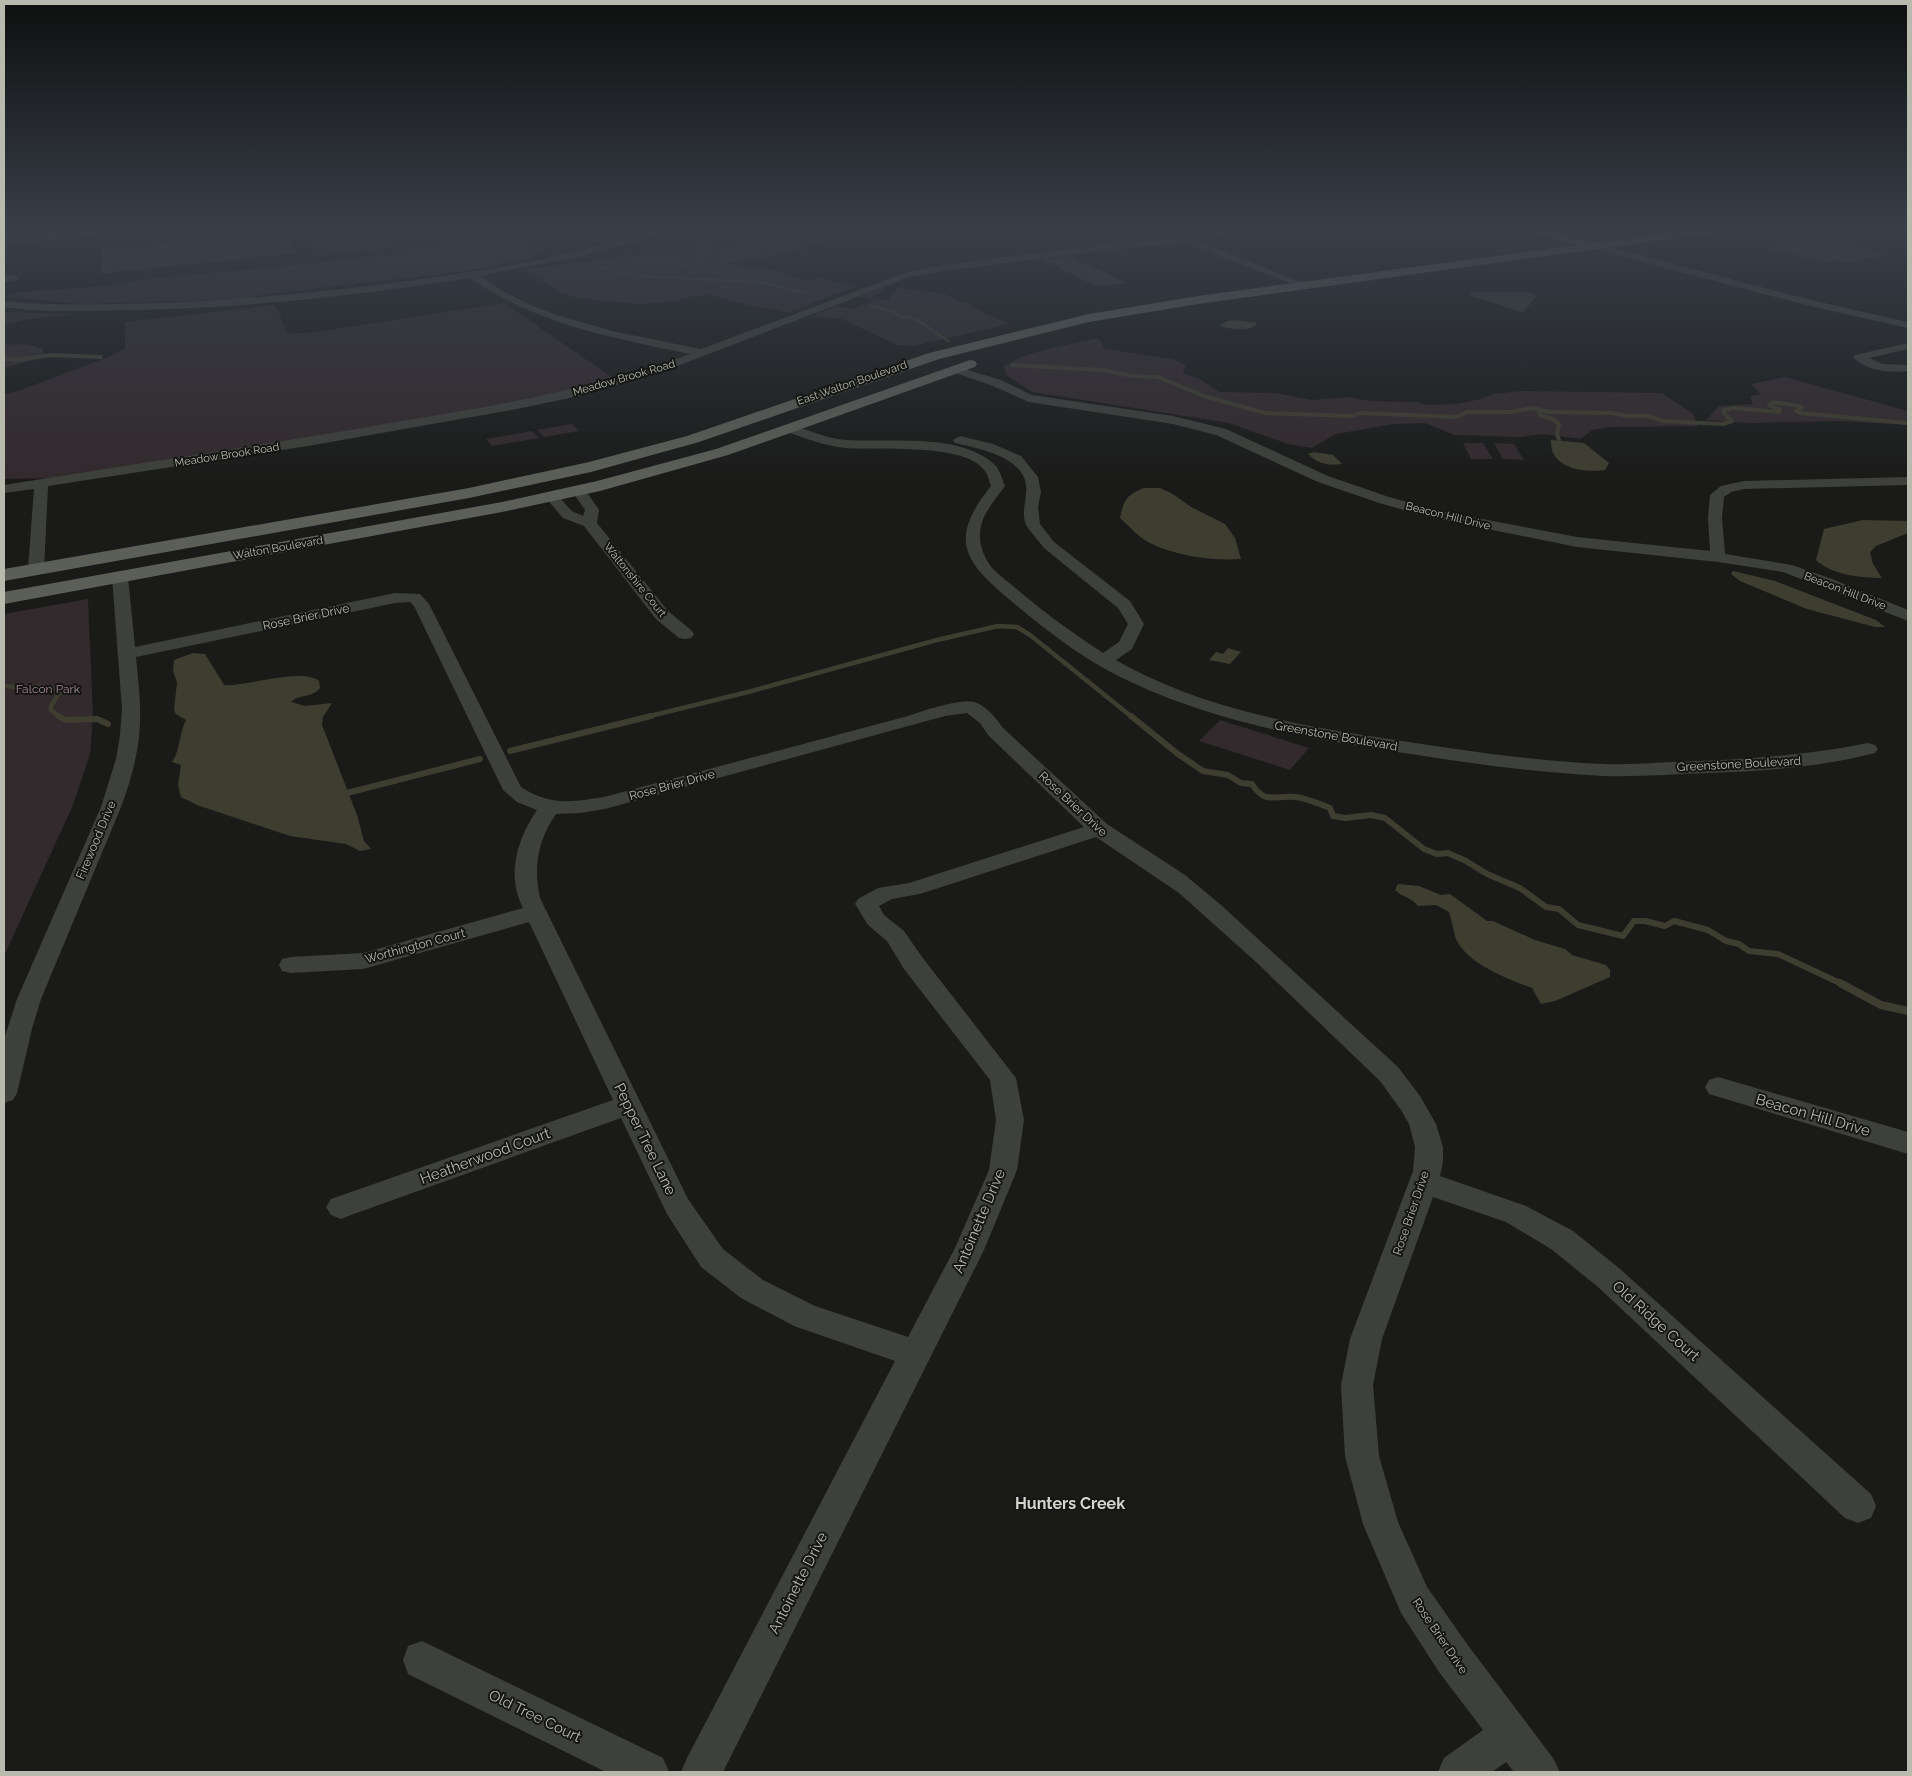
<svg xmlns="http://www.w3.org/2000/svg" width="1912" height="1776" font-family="Raleway,sans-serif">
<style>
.green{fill:#322a2d}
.water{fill:#3e3e30}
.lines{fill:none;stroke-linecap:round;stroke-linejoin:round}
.stream-far4{stroke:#3e3e30;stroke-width:2.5}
.stream-far3{stroke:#3e3e30;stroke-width:4}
.stream-far2{stroke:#3e3e30;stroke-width:4.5}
.stream-far1{stroke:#3e3e30;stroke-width:6}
.stream{stroke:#3e3e30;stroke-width:8}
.building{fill:#363735;stroke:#353734}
.minor{fill:#3e403b;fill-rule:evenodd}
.major{fill:#5c5f57;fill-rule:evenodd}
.labels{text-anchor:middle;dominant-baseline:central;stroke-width:4;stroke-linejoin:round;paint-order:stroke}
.far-street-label{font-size:11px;fill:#b7baad;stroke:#151614}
.street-label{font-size:12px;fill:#b7baad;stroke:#151614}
.park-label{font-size:12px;fill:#a38692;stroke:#151614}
.near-street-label{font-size:15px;fill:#b7baad;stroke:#151614}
.near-neighbourhood-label{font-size:16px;font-weight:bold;fill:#d4d6ce;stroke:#151614}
</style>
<rect width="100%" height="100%" fill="#1a1b19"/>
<g class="green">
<polygon points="301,229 393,229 406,246 316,256"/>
<polygon points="404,229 478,229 408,236"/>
<path d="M486 229H619L634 232C607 253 545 233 513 234 485 234 456 239 428 242Z"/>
<polygon points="818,229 870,229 867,232 813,244 808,247 773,256 728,263 729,264 779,271 803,281 822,278 839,283 857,286 789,312 783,312 774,309 754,307 711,295 694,296 677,301 640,304 584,299 563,294 524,270 641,254 721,248 739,243 786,237"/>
<path d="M1070 229H1222C1187 242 1132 246 1096 239 1086 237 1076 234 1066 231Z"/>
<polygon points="465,242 524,243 540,249 532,258 467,271 267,294 246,299 83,304 4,297 21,292 108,286 153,278 267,268 403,253 411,248"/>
<polygon points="884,287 886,289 873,296 874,299 888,300 898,288 945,294 957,301 970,303 986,314 1008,323 996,327 913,346 897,345 840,318 810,317 836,306 854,309 874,300 861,296"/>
<polygon points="504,303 616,380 579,389 365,429 58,478 4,479 4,394 18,391 111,356 125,349 125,322 275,305 288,334 316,332"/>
<polygon points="4,312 74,314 23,320 4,325"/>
<polygon points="1098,338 1105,349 1172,359 1186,365 1183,373 1200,379 1219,392 1276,393 1312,400 1348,397 1370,401 1419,402 1426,405 1457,404 1481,399 1493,394 1521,391 1662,393 1693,414 1698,426 1612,427 1592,430 1581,439 1543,434 1521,437 1455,435 1425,423 1394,424 1336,434 1312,448 1288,444 1229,423 1032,392 1006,375 1004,366 1021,357 1043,350"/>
<polygon points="27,344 43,349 43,355 33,360 4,368 4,345"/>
<polygon points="1785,377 1908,411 1908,425 1839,421 1749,423 1706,420 1719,406 1753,404 1750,396 1761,394 1751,384"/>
<polygon points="572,424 579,431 544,437 537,430"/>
<polygon points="532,431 539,438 492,446 486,439"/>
<polygon points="1463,443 1483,443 1493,459 1471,459"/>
<polygon points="1494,443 1514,444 1524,460 1503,459"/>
<polygon points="88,599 93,716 90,754 73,805 4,956 4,614"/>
<polygon points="1220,720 1309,748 1290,770 1199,741"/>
</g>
<g class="water">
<polygon points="102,229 120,229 119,232 111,234 4,244 4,239 7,238"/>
<path d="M1235 320 1257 323C1250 333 1231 329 1220 326L1227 321Z"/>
<path d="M1551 440 1584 443 1609 463 1605 470C1585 473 1549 469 1551 440Z"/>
<path d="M1314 452 1333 455 1342 464C1328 466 1318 464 1308 454Z"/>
<path d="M1144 488H1160L1173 494 1191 507 1225 524 1235 538 1241 559C1212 561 1176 556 1150 543 1139 538 1129 526 1120 518 1124 500 1126 495 1144 488Z"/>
<path d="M1863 520 1908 521V533L1876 546 1870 552 1873 564 1882 578C1861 578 1832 575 1816 560L1824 529Z"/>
<polygon points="1733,571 1775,581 1876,620 1885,627 1875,627 1807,609 1740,581 1731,574"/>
<polygon points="1228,648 1241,652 1230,664 1209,660 1216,652 1223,654"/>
<path d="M193 653 205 654 224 685C244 687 303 667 319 681L320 688C313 698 298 694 291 702L305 706 332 703 323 717 322 725 357 815 364 841 371 849 360 851 346 844 290 836 197 805 181 797 178 785 181 765 172 762C180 752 179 733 186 720L176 714 174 710 177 682 173 671 174 660Z"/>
<path d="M1398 884 1419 886 1441 895 1450 894 1487 921H1493L1535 940 1565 949 1572 955 1606 965 1610 970V977L1555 1001 1541 1004 1532 988C1508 979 1467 964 1456 939 1453 930 1452 921 1449 912L1436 905 1418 906C1410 896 1403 898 1395 890Z"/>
</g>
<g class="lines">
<g class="stream-far4">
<polyline points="599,266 633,276 760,282 803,293"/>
<polyline points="659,277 659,274 684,267 687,262 774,246 803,238 837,235 841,231 850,229"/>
<polyline points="871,306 895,312 899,316 916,319 948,341"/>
</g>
<g class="stream-far3">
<polyline points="4,358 17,360 50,355 101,357"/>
<polyline points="1012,365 1102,370 1133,376 1158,377 1204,396 1265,413 1352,416 1360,413 1456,417 1467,412 1511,412 1532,408 1549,412 1612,413 1629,416 1648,416 1663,421 1723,424 1732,421 1723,412 1724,410 1734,408 1780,412 1779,409 1769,405 1774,402 1799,406 1802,408 1796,411 1800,413 1908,423"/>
<polyline points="1542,410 1539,412 1540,415 1553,419 1559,424 1557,434 1559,440"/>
</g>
<g class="stream-far2">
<path d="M4 686C19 688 49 684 60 691L51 706V710L60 717"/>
<polyline points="646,717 748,692 937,640 998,626 1017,627 1030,635 1132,717"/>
</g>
<g class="stream-far1">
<polyline points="58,716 65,720 97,719 108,724"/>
<path d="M1131 716 1178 754 1203 771 1228 775 1241 783 1252 784C1265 805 1275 795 1295 797 1307 798 1319 804 1330 808L1333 816 1345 818 1371 815 1385 818 1424 849 1437 854 1448 853 1466 861 1487 874 1520 888 1546 907 1559 909 1578 925 1623 936 1634 921H1645L1665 926 1674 921 1708 930 1726 941 1739 944 1749 951 1778 954 1842 984"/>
<polyline points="510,751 651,716"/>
<polyline points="347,793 480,759"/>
</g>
<polyline class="stream" points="1840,983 1881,1005 1908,1011"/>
</g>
<g class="building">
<polygon points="286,232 295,253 102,273 102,250"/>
<polygon points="714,232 713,248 696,248 698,233"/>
<polygon points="1821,237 1875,249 1871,250 1888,254 1846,262 1838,260 1822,261 1765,247"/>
<polygon points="1071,257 1125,283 1097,286 1044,260"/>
<polygon points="1471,292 1524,292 1536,296 1523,312 1471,295"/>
</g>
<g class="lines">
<g class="minor">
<path d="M654 229H667L639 240 582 256 480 276 501 290 528 304 557 315 612 331 701 349 907 272 944 265 1115 243 1187 237 1210 234 1223 229H1236L1215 238 1198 241 1308 285 1303 288 1300 287 1186 243 1115 249 944 271 909 277 664 371 583 395 522 408 308 446 48 486 44 569 42 572H30L28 569 34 489 4 493V485C141 463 278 443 414 419 508 403 601 387 690 354 609 337 539 325 470 278 355 296 238 309 121 310 82 311 43 313 4 307V301C43 305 81 305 121 304 206 303 292 295 377 285 471 273 565 260 654 229Z"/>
<polygon points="1608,247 1811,300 1908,322 1908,328 1806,305 1605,252 1603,250"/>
<polygon points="14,275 19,278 17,280 4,282 4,276"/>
<path d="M1908 343V349L1869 358 1883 364 1908 365V371C1891 373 1865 371 1853 357L1855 355Z"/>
<polygon points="954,366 1001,380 1032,395 1173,416 1226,429 1328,476 1389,497 1440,511 1577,537 1710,551 1708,518 1710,495 1721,486 1744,481 1908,477 1908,485 1744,489 1731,492 1724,497 1722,518 1725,554 1792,565 1832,579 1908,610 1908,621 1783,572 1718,562 1577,547 1433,518 1379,503 1318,482 1216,435 1173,424 1029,402 993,386 950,371 948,369 950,367"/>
<path d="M791 425C810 430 827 439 847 440 891 443 960 432 995 465 1000 470 1002 479 1005 486 994 501 979 517 980 537 980 548 986 561 993 569 1001 577 1011 584 1019 591 1046 614 1074 634 1103 653L1119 642 1128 624 1118 608 1044 548 1028 528C1021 519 1025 505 1026 494 1031 458 981 449 955 443L953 440 960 436 993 444 1021 456 1038 477 1041 492 1038 507 1040 524 1054 542 1130 601 1144 624 1132 649 1116 660C1199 708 1296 725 1389 739 1460 750 1531 761 1603 764 1626 765 1649 763 1673 762 1739 760 1803 756 1868 743L1875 745 1878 749 1875 753C1821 767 1764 771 1709 773 1674 774 1639 777 1604 776 1539 773 1475 764 1411 754 1317 740 1221 724 1133 683 1090 664 1052 635 1016 605 967 564 945 543 991 486 989 481 988 475 985 471 965 442 878 451 845 448 825 446 806 438 786 432L785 429Z"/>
<path d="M579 487 584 488 599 510 597 523 668 611 691 630 694 634 691 638 685 639 679 638 656 619 584 526 563 518 545 497 547 494C560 491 563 504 572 511 575 513 580 514 583 516L585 510 572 491 574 488Z"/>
<path d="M120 572 126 574 128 577 135 647 395 593 420 594 429 604 521 787C550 806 571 802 604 797L908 716C923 711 963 697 977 703 988 708 996 718 1002 727L1107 824 1185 875 1221 905 1398 1067 1420 1096 1436 1124 1443 1147V1162L1440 1176 1526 1206 1573 1231 1620 1269 1871 1494 1876 1506 1871 1518 1858 1523 1845 1518 1598 1287 1551 1249 1506 1222 1433 1197 1382 1339 1373 1385 1379 1456 1398 1522 1427 1587 1467 1644 1553 1758 1560 1772H1514L1506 1762 1492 1772H1438L1444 1758 1483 1730 1439 1672 1401 1613 1363 1524 1345 1456 1341 1385 1350 1339 1413 1171 1415 1147 1409 1124 1401 1110 1380 1081 1256 962 1179 893 1096 837 920 894 892 899 879 906 884 915 904 931 922 957 1016 1078 1024 1120 1017 1170 984 1250 723 1772H681L687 1758 895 1361 794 1326 741 1298 701 1267 667 1214 621 1118 351 1215 341 1219 331 1215 326 1207 331 1199 613 1100 529 922 363 969 291 973 282 971 279 965 282 959 291 957 363 953 523 908C506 874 517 840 537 810L517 802 503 790 414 606 410 602 395 603 136 657C138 679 141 702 140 723 139 752 131 780 121 807L41 999 32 1029 17 1093 13 1100 4 1103V1039L17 999 101 807 116 759 120 735 122 709 112 577 114 574ZM967 713 980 723 988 735 1084 827 909 883 878 888 858 899 855 904 868 925 887 941 904 969 990 1080 996 1120 989 1170 955 1248 908 1337 815 1306 763 1280 723 1249 688 1199 540 898C533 867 538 840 556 814L580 813 605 809 945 716Z"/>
<polygon points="1718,1077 1908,1132 1908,1154 1709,1094 1705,1087 1709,1080"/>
<polygon points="422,1641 663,1758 669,1772 606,1772 408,1674 403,1660 408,1646"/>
</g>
<g class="major">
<polygon points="1523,229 1541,229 1584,241 1585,244 1697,229 1726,229 1721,232 1198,304 1089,322 939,359 699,442 591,472 469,498 4,581 4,569 469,488 589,462 687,436 929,353 1089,314 1198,296 1576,245 1524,231"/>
<polygon points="970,360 975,361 977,364 975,367 728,455 600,491 502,512 4,604 4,592 502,502 597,481 716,449"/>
</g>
</g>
<linearGradient id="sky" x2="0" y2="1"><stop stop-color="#0e0f0e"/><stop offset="0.48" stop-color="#383f49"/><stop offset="1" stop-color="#383f49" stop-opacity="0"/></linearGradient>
<rect width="1912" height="478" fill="url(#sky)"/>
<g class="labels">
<g class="far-street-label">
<text transform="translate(624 378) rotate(-16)">Meadow Brook Road</text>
<text transform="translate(852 383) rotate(-19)">East Walton Boulevard</text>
<text transform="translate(227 455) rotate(-9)">Meadow Brook Road</text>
<text transform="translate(1448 516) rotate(14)">Beacon Hill Drive</text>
<text transform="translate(278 548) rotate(-10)">Walton Boulevard</text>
<text transform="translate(635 580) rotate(51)">Waltonshire Court</text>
<text transform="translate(1845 591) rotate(21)">Beacon Hill Drive</text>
</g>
<g class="street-label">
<text transform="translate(306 617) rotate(-12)">Rose Brier Drive</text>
<text transform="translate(1336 736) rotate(10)">Greenstone Boulevard</text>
<text transform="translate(1739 764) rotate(-3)">Greenstone Boulevard</text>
<text transform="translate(672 785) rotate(-15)">Rose Brier Drive</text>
<text transform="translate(1073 804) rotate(43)">Rose Brier Drive</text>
<text transform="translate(96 840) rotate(-67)">Firewood Drive</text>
<text transform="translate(415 946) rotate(-15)">Worthington Court</text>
<text transform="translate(1411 1213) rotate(-71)">Rose Brier Drive</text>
<text transform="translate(1440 1636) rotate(56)">Rose Brier Drive</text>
</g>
<g class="park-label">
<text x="48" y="689">Falcon Park</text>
</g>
<g class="near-street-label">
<text transform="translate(1813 1115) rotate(16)">Beacon Hill Drive</text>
<text transform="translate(645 1139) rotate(64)">Pepper Tree Lane</text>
<text transform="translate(485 1156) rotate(-20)">Heatherwood Court</text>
<text transform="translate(979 1221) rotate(-67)">Antoinette Drive</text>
<text transform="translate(1656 1321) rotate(42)">Old Ridge Court</text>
<text transform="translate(798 1583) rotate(-63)">Antoinette Drive</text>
<text transform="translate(535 1716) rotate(26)">Old Tree Court</text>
</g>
<g class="near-neighbourhood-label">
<text x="1070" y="1503">Hunters Creek</text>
</g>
</g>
<rect width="1912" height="1776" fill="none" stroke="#b7baad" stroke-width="10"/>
</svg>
